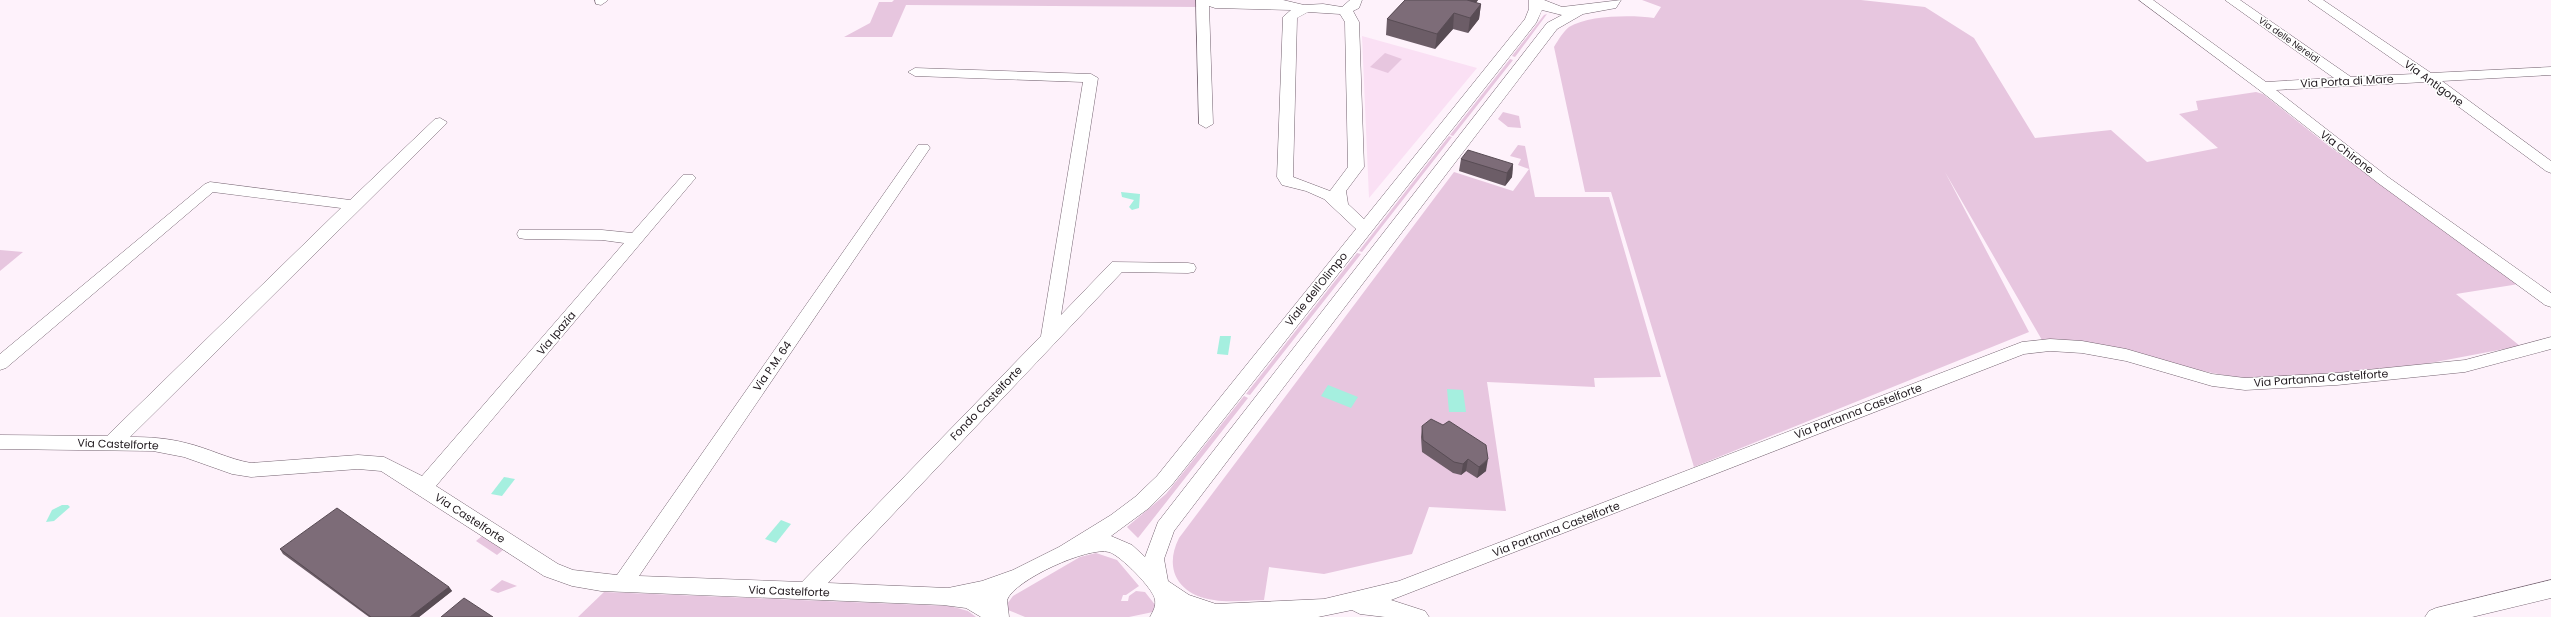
<svg xmlns="http://www.w3.org/2000/svg" width="2551" height="617" font-family="Poppins,sans-serif">
<style>
.built{fill:#fae0f4}
.green{fill:#e7c6df}
.water{fill:#a5efdf}
.lines{fill:none;stroke-linecap:round;stroke-linejoin:round}
.minor-casing{stroke:#756471;stroke-width:1}
.minor{fill:#fff;fill-rule:evenodd}
.wall{fill:#6c5d67}
.shaded-wall{fill:#584c54}
.building{fill:#7d6c78;stroke:#584c54}
.labels{text-anchor:middle;dominant-baseline:central;stroke-width:3;stroke-linejoin:round;paint-order:stroke}
.far-street-label{font-size:9px;fill:#20191e;stroke:#fff}
.street-label{font-size:11px;fill:#20191e;stroke:#fff}
</style>
<rect width="100%" height="100%" fill="#fef2fb"/>
<polygon class="built" points="1362,36 1477,68 1369,198"/>
<g class="green">
<polygon points="894,0 1198,0 1199,7 906,5 892,37 844,37 870,23 879,2 892,2"/>
<path d="M1642 0H1861L1925 7 1974 38 2035 138 2111 130 2147 162 2218 148 2179 114 2198 110 2196 101 2256 92 2263 94 2330 147 2519 284 2456 294 2520 346 2409 367 2320 376 2244 379 2042 340 1945 172 2029 332 1694 467 1611 192H1585L1554 47C1558 40 1563 32 1569 27 1589 15 1632 15 1654 18L1661 7Z"/>
<polygon points="1547,14 1515,57 1512,56 1544,15"/>
<polygon points="1385,53 1402,59 1388,73 1370,67"/>
<polygon points="1510,59 1513,60 1453,136 1450,135"/>
<polygon points="1503,112 1519,116 1521,128 1508,127 1498,119"/>
<polygon points="1449,136 1452,137 1362,252 1359,251"/>
<path d="M1518 145 1525 146 1535 197H1609L1661 377 1594 378 1595 387 1487 382 1506 511 1429 507 1412 554 1324 574 1269 567 1264 600C1248 600 1230 603 1214 600 1179 595 1163 570 1179 538L1454 172 1513 191 1529 169 1518 165 1521 159 1510 156Z"/>
<polygon points="0,250 23,252 0,271"/>
<polygon points="1357,253 1361,254 1250,395 1246,394"/>
<polygon points="1244,396 1248,398 1138,538 1127,527 1166,494"/>
<polygon points="482,536 503,550 497,555 476,541"/>
<polygon points="1096,553 1117,560 1139,586 1126,595 1123,595 1121,601 1128,601 1129,596 1136,591 1145,592 1156,606 1153,612 1129,617 1025,617 1008,610 1007,604 1013,596 1080,557"/>
<polygon points="502,580 517,586 498,593 490,590"/>
<polygon points="604,592 950,606 968,611 976,617 578,617"/>
</g>
<g class="water">
<polygon points="1121,192 1140,194 1139,208 1132,210 1129,207 1134,200 1122,197"/>
<polygon points="1220,336 1231,336 1228,355 1217,354"/>
<polygon points="1328,385 1358,397 1351,408 1321,396"/>
<polygon points="1447,389 1463,390 1466,412 1449,412"/>
<polygon points="504,477 515,479 502,496 491,494"/>
<polygon points="62,505 68,505 70,507 54,521 46,522 52,510"/>
<polygon points="781,520 791,524 776,543 765,539"/>
</g>
<g class="lines">
<defs>
<g id="minor">
<polygon points="595,0 607,0 607,1 601,5 596,4"/>
<path d="M1196 0H1283L1304 5 1323 4 1342 7 1350 0H1362L1359 8 1353 11 1359 22 1364 167 1346 191 1348 204 1364 219 1525 19 1529 9V0H1544L1562 7 1621 0 1616 8 1583 14 1557 29 1174 531 1164 559 1168 581 1189 595 1216 604 1324 599 1399 581 2022 342 2050 339 2082 341 2126 349 2212 374 2245 378 2337 373 2465 360 2551 337V349L2465 372 2337 385 2245 390 2212 386 2126 361 2082 353 2050 351 2024 354 1391 600 1425 611 1429 617H1385L1360 614 1352 610 1318 617H1150C1153 611 1156 607 1155 600 1154 589 1120 555 1109 552 1089 546 1014 580 1007 600L1009 617H981L966 608 943 605 601 591 572 586 544 576 381 471 358 469 251 477 232 474 184 457 153 451 0 449V435L107 436 341 208 213 192 6 368 0 370V354L205 184 210 182 350 200 435 119 440 118 447 122 445 125 130 437C149 437 167 438 186 443 208 448 228 459 251 463L358 455 384 457 422 476 624 243 602 240 525 239 519 238 517 234 519 230H602L632 233 683 175H693L696 178 693 181 436 486 558 564 573 570 617 575 918 145H928L930 148 639 576 802 582 1041 336 1083 82 915 76 908 72 915 68 1091 74 1098 78 1061 315 1112 262 1188 263 1194 264 1196 268 1194 272 1188 273 1122 272 828 583 948 588 982 581 1013 570 1059 547 1111 515 1135 497 1157 476 1356 229 1324 199 1306 191 1282 185 1277 177 1283 17 1291 10 1215 8 1209 6 1213 124 1206 128 1199 124ZM1542 10 1562 15 1547 23 1158 522 1145 557 1132 545 1111 536 1149 508 1171 486 1536 23ZM1308 12 1340 14 1345 22 1348 167 1330 191 1293 177 1297 18Z"/>
<polygon points="2139,0 2153,0 2266,82 2334,78 2225,0 2240,0 2351,77 2414,74 2308,0 2323,0 2431,73 2551,67 2551,75 2442,81 2551,161 2551,173 2546,171 2425,82 2276,90 2388,177 2551,293 2551,307 2545,305 2378,183 2258,89"/>
<polygon points="2551,580 2551,598 2472,617 2425,617 2429,611 2436,608"/>
</g>
</defs>
<use href="#minor" class="minor-casing"/>
<use href="#minor" class="minor"/>
</g>
<g class="wall">
<polygon points="1405,0 1478,0 1476,3 1481,4 1479,19 1468,33 1453,29 1435,49 1386,35 1387,19"/>
<polygon points="1461,159 1513,164 1512,177 1505,186 1459,171"/>
<polygon points="1422,426 1486,471 1477,478 1466,471 1461,475 1453,473 1422,452 1421,437"/>
<polygon points="280,549 449,587 452,591 419,617 369,617 283,554"/>
</g>
<g class="shaded-wall">
<polygon points="1467,0 1478,0 1465,16"/>
<polygon points="1481,4 1479,19 1468,33 1470,18"/>
<polygon points="1454,13 1453,29 1435,49 1437,34"/>
<polygon points="1513,164 1512,177 1505,186 1507,173"/>
<polygon points="1468,459 1466,471 1461,475 1463,464"/>
<polygon points="1488,459 1486,471 1477,478 1479,467"/>
<polygon points="449,587 452,591 419,617 410,617"/>
</g>
<g class="building">
<polygon points="1405,0 1467,0 1481,4 1470,18 1454,13 1437,34 1387,19"/>
<polygon points="1468,150 1513,164 1507,173 1461,159"/>
<polygon points="1431,419 1443,425 1449,421 1486,445 1488,459 1479,467 1468,459 1463,464 1454,462 1423,440 1422,426"/>
<polygon points="337,508 449,587 410,617 371,617 280,549"/>
<polygon points="464,598 493,617 441,617"/>
</g>
<g class="labels">
<g class="far-street-label">
<text transform="translate(2289 40) rotate(35)">Via delle Nereidi</text>
</g>
<g class="street-label">
<text transform="translate(2347 81) rotate(-3)">Via Porta di Mare</text>
<text transform="translate(2434 83) rotate(36)">Via Antigone</text>
<text transform="translate(2347 152) rotate(37)">Via Chirone</text>
<text transform="translate(1316 289) rotate(-51)">Viale dell'Olimpo</text>
<text transform="translate(556 333) rotate(-50)">Via Ipazia</text>
<text transform="translate(772 366) rotate(-55)">Via P.M. 64</text>
<text transform="translate(2321 378) rotate(-4)">Via Partanna Castelforte</text>
<text transform="translate(986 403) rotate(-46)">Fondo Castelforte</text>
<text transform="translate(1858 411) rotate(-21)">Via Partanna Castelforte</text>
<text transform="translate(118 444) rotate(2)">Via Castelforte</text>
<text transform="translate(470 518) rotate(33)">Via Castelforte</text>
<text transform="translate(1556 529) rotate(-21)">Via Partanna Castelforte</text>
<text transform="translate(789 591) rotate(2)">Via Castelforte</text>
</g>
</g>
</svg>
